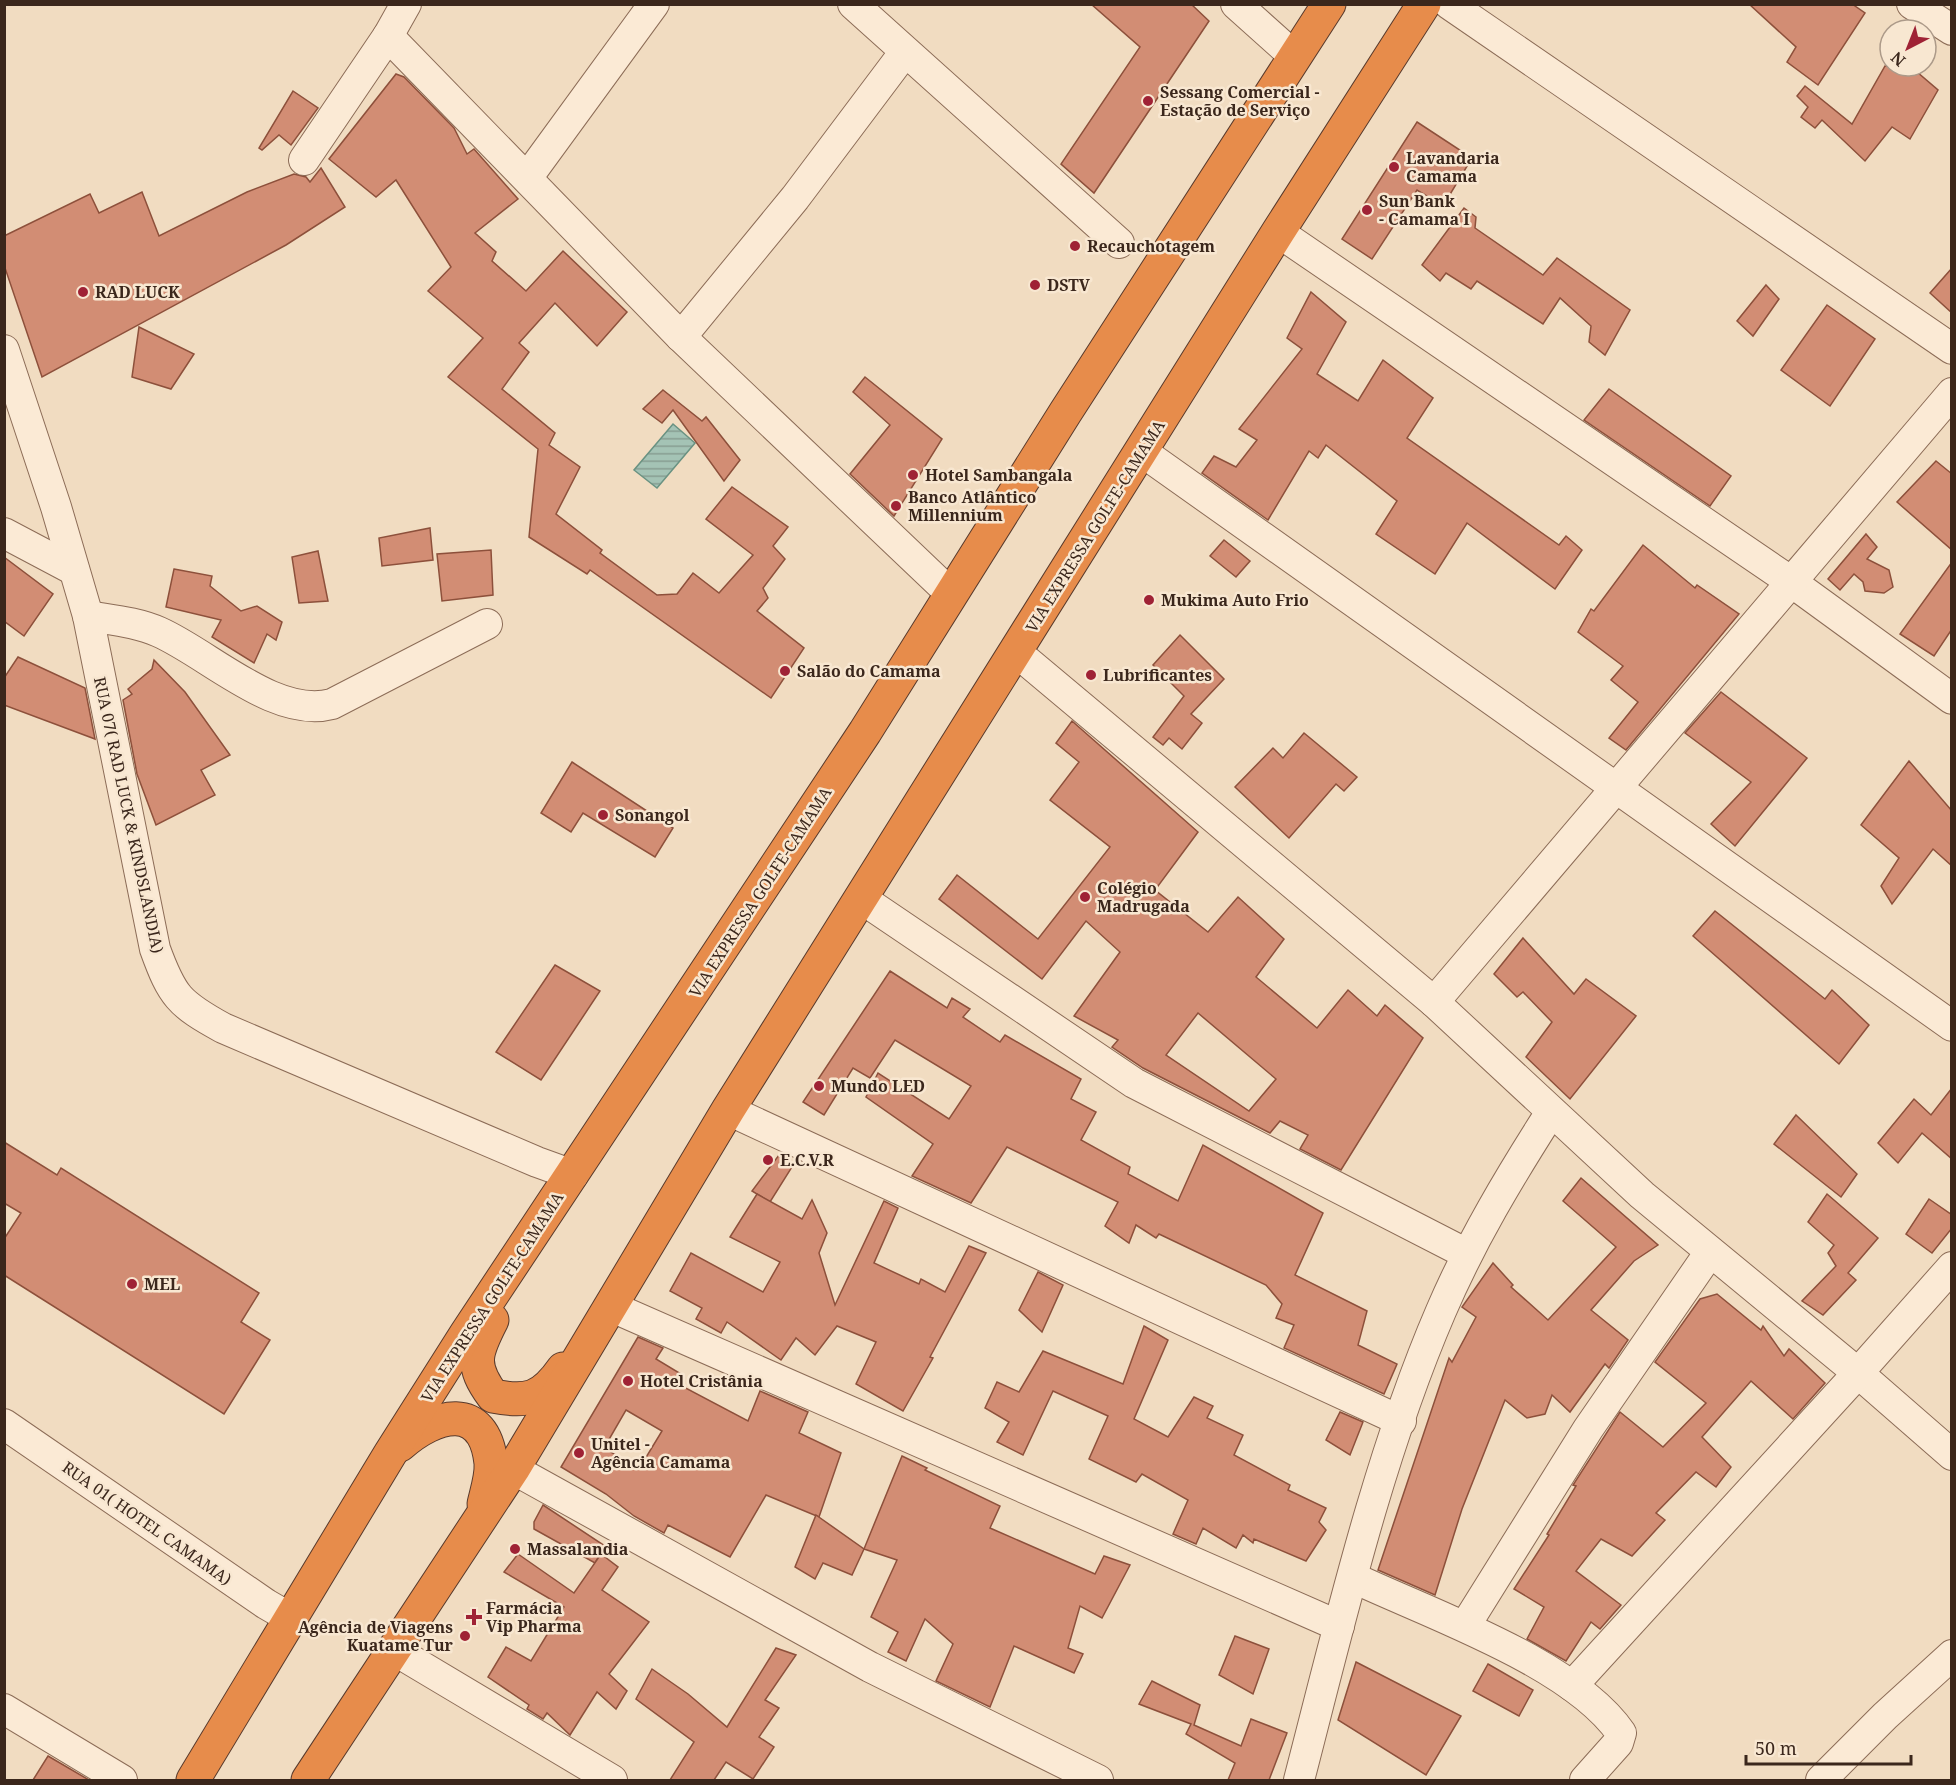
<svg xmlns="http://www.w3.org/2000/svg" width="1956" height="1785" font-family="'Noto Serif',serif">
<style>
.water{fill:url(#water-rules);stroke:#6a9282;stroke-width:1.5}
.building{fill:#d28d74;stroke:#8d503b;stroke-width:1.5;fill-rule:evenodd}
.lines{fill:none;stroke-linecap:round;stroke-linejoin:round}
.minor-casing{stroke:#8c6c57;stroke-width:32}
.highway-casing{stroke:#593a2c;stroke-width:35}
.minor{stroke:#fbead5;stroke-width:30}
.highway{stroke:#e78c4b;stroke-width:33}
.poi-dot{fill:#9f2235;stroke:#f8e7d1;stroke-width:2}
.labels{text-anchor:middle;dominant-baseline:central;stroke-width:5;stroke-linejoin:round;paint-order:stroke}
.poi-label{font-size:16px;font-weight:bold;fill:#3b271c;stroke:#f8e7d1;text-anchor:start}
.street-label{font-size:16px;fill:#3b271c;stroke:#f8e7d1}
</style>
<defs>
<pattern id="water-rules" width="6" height="5" patternUnits="userSpaceOnUse" patternTransform="scale(1.5)"><rect width="6" height="5" fill="#a4c3b5"/><path d="M0 2.5h6" fill="none" stroke="#879e92"/></pattern>
</defs>
<rect width="100%" height="100%" fill="#f1dcc1"/>
<polygon class="water" points="673,424 695,443 657,488 634,470"/>
<g class="building">
<polygon points="1091,4 1191,4 1209,21 1094,193 1061,164 1140,47"/>
<polygon points="1749,4 1852,4 1865,13 1818,85 1787,62 1796,47"/>
<polygon points="1885,66 1910,66 1938,90 1910,139 1892,127 1865,161 1822,120 1815,128 1801,117 1808,107 1797,96 1805,86 1852,124"/>
<polygon points="396,74 404,77 454,128 467,154 474,149 518,199 475,233 496,252 492,261 526,291 563,251 627,312 597,346 555,303 519,343 529,352 502,389 555,433 549,445 580,467 556,514 602,550 600,553 657,595 677,594 693,573 719,593 753,555 706,519 732,487 788,527 773,546 785,559 763,588 768,598 757,611 804,648 771,698 590,570 587,574 529,537 538,449 448,377 483,338 428,291 451,267 396,180 376,197 329,159"/>
<polygon points="293,91 318,108 291,145 279,135 262,150 259,148"/>
<polygon points="1417,122 1472,158 1443,206 1417,190 1372,259 1342,239"/>
<polygon points="321,168 345,207 286,245 42,377 4,265 4,236 90,194 99,213 142,192 159,236 247,192 294,174 306,177 310,182"/>
<polygon points="1464,208 1476,217 1475,228 1543,275 1557,258 1630,310 1605,355 1589,342 1591,326 1560,298 1543,324 1477,281 1471,289 1446,273 1440,281 1422,265"/>
<polygon points="1952,268 1952,313 1930,293"/>
<polygon points="1766,285 1779,299 1753,336 1737,321"/>
<polygon points="1311,292 1346,322 1317,374 1358,401 1383,360 1433,398 1407,438 1559,545 1566,536 1582,550 1555,589 1467,523 1435,574 1376,534 1397,501 1326,445 1318,458 1309,451 1268,520 1202,473 1214,456 1236,467 1257,440 1239,429 1302,349 1287,338"/>
<polygon points="1827,305 1875,339 1830,406 1781,370"/>
<polygon points="139,327 194,354 171,389 132,377"/>
<polygon points="865,377 942,439 894,516 850,474 890,425 853,392"/>
<polygon points="1609,389 1731,476 1710,506 1584,420"/>
<polygon points="663,390 702,421 706,417 740,460 724,481 673,410 662,423 643,409"/>
<polygon points="1936,461 1952,474 1952,550 1897,502"/>
<polygon points="430,528 433,560 382,566 379,538"/>
<polygon points="1866,534 1877,547 1867,559 1889,570 1893,587 1884,593 1865,591 1863,582 1854,574 1840,590 1828,579"/>
<polygon points="1224,540 1250,561 1236,577 1210,556"/>
<polygon points="1643,545 1695,588 1697,585 1739,614 1626,750 1609,738 1638,702 1611,680 1623,666 1578,632 1591,609 1594,611"/>
<polygon points="491,550 493,595 442,601 437,554"/>
<polygon points="318,551 328,601 299,603 292,557"/>
<polygon points="4,557 53,594 24,636 4,621"/>
<polygon points="1952,562 1952,629 1934,656 1900,634"/>
<polygon points="174,569 212,576 210,586 241,611 257,606 282,622 276,640 267,634 254,663 212,637 221,620 166,607"/>
<polygon points="1180,635 1224,679 1191,714 1202,723 1182,749 1169,738 1163,745 1153,737 1184,696 1153,665"/>
<polygon points="18,657 85,688 95,739 4,705 4,678"/>
<polygon points="154,660 185,692 230,755 201,770 215,795 156,825 137,774 123,700 132,694 128,689 152,669"/>
<polygon points="1721,692 1807,758 1735,846 1711,824 1751,782 1685,733"/>
<path d="M1072 721 1198 832 1155 890 1208 932 1238 897 1284 939 1256 977 1317 1028 1348 990 1377 1016 1385 1005 1423 1038 1341 1170 1300 1149 1308 1135 1280 1121 1270 1133 1143 1068 1112 1047 1118 1040 1074 1016 1120 952 1086 921 1042 979 939 899 957 875 1038 939 1110 847 1050 800 1079 762 1056 743ZM1198 1013 1276 1079 1249 1111 1166 1055Z"/>
<polygon points="1304,733 1357,777 1344,791 1336,784 1289,838 1235,787 1273,748 1283,758"/>
<polygon points="1909,761 1952,811 1952,866 1933,849 1892,904 1881,886 1899,858 1861,825"/>
<polygon points="572,762 673,828 655,857 583,813 571,832 541,813"/>
<polygon points="1715,911 1825,999 1832,990 1869,1025 1839,1064 1693,936"/>
<polygon points="1523,938 1574,994 1586,979 1636,1016 1570,1099 1526,1057 1552,1022 1523,992 1517,997 1494,974"/>
<polygon points="555,965 600,991 541,1080 496,1052"/>
<polygon points="890,971 947,1008 952,998 970,1009 963,1017 1000,1042 1005,1035 1081,1079 1071,1099 1096,1112 1081,1140 1130,1167 1128,1174 1178,1201 1203,1145 1323,1213 1295,1275 1367,1311 1358,1345 1397,1364 1384,1394 1284,1348 1294,1325 1276,1318 1282,1304 1266,1285 1159,1234 1156,1238 1136,1225 1129,1243 1105,1226 1118,1202 1007,1147 971,1203 912,1176 933,1144 866,1097 878,1073 949,1119 971,1086 895,1040 870,1078 853,1068 824,1115 803,1102"/>
<polygon points="1952,1088 1952,1159 1922,1133 1898,1163 1878,1143 1914,1099 1931,1115"/>
<polygon points="1796,1115 1857,1174 1841,1197 1774,1144"/>
<polygon points="4,1142 57,1175 61,1168 259,1293 241,1322 270,1340 224,1414 4,1275 4,1239 21,1213 4,1203"/>
<polygon points="779,1155 792,1167 770,1202 752,1191"/>
<polygon points="1581,1178 1658,1245 1634,1261 1591,1310 1628,1340 1609,1368 1605,1364 1570,1412 1552,1395 1545,1414 1527,1418 1505,1400 1462,1509 1435,1595 1378,1570 1449,1358 1452,1362 1476,1317 1462,1307 1493,1263 1513,1285 1511,1287 1548,1320 1616,1247 1563,1201"/>
<polygon points="757,1194 802,1219 812,1200 827,1233 819,1253 835,1305 884,1201 898,1208 874,1263 919,1284 921,1279 945,1292 969,1246 986,1253 930,1357 933,1358 903,1411 856,1384 876,1342 837,1326 815,1355 796,1338 781,1360 727,1322 721,1333 696,1319 702,1308 670,1291 691,1253 763,1292 780,1262 730,1237"/>
<polygon points="1827,1194 1878,1238 1848,1273 1856,1280 1823,1315 1802,1301 1836,1266 1828,1253 1834,1245 1808,1222"/>
<polygon points="1929,1199 1952,1215 1952,1228 1932,1253 1906,1234"/>
<polygon points="1038,1272 1063,1285 1042,1332 1019,1310"/>
<polygon points="1717,1294 1761,1330 1763,1326 1784,1356 1789,1349 1825,1383 1793,1419 1751,1381 1702,1437 1731,1467 1716,1487 1696,1472 1656,1513 1665,1520 1632,1556 1601,1539 1576,1571 1621,1605 1600,1629 1591,1622 1566,1661 1527,1639 1544,1607 1514,1589 1549,1535 1547,1534 1576,1486 1573,1485 1620,1412 1663,1447 1706,1403 1655,1362 1700,1299"/>
<polygon points="1144,1326 1168,1340 1134,1419 1168,1437 1194,1397 1213,1406 1207,1418 1243,1435 1234,1455 1290,1485 1288,1490 1326,1508 1319,1522 1326,1530 1306,1561 1254,1539 1253,1543 1243,1535 1236,1548 1203,1528 1196,1544 1173,1534 1188,1500 1142,1474 1136,1482 1089,1459 1108,1416 1053,1391 1023,1455 997,1442 1009,1422 985,1408 997,1382 1019,1392 1043,1351 1123,1384"/>
<path d="M638 1337 663 1348 656 1359 681 1374 676 1383 748 1421 760 1391 808 1412 799 1433 841 1453 819 1517 766 1495 730 1557 668 1525 664 1533 634 1516 606 1494 561 1467ZM626 1410 662 1431 639 1469 604 1448Z"/>
<polygon points="1340,1412 1363,1422 1350,1455 1326,1440"/>
<polygon points="902,1456 927,1468 925,1470 1000,1506 990,1528 1095,1574 1104,1556 1130,1565 1102,1618 1080,1606 1068,1648 1083,1654 1074,1673 1014,1646 990,1707 936,1681 953,1644 925,1619 906,1661 888,1652 898,1632 871,1617 897,1560 864,1549"/>
<polygon points="543,1505 605,1546 595,1563 534,1529 534,1522"/>
<polygon points="816,1515 864,1549 852,1575 823,1563 815,1579 795,1567"/>
<polygon points="518,1554 574,1593 601,1554 618,1567 602,1590 649,1622 609,1674 627,1691 616,1709 597,1692 570,1735 547,1713 543,1719 527,1709 529,1705 488,1677 506,1647 531,1661 564,1607 504,1572"/>
<polygon points="1235,1636 1269,1649 1253,1694 1219,1675"/>
<polygon points="776,1648 796,1655 765,1700 779,1708 759,1737 774,1747 753,1779 726,1762 714,1780 670,1780 694,1742 636,1699 652,1669 688,1694 727,1727"/>
<polygon points="1356,1662 1461,1716 1426,1775 1338,1720"/>
<polygon points="1488,1664 1533,1690 1519,1716 1473,1691"/>
<polygon points="1152,1681 1200,1705 1194,1725 1241,1746 1251,1719 1287,1733 1269,1780 1228,1780 1235,1763 1186,1734 1191,1724 1139,1704"/>
<polygon points="48,1756 89,1780 33,1780"/>
</g>
<g class="lines">
<defs>
<g id="minor">
<polyline points="853,4 1119,243"/>
<polyline points="1236,4 1295,57"/>
<polyline points="1449,4 1952,349"/>
<polyline points="1912,4 1952,30"/>
<polyline points="388,36 681,337 951,594"/>
<polyline points="304,160 388,36 406,4"/>
<polyline points="527,178 654,4"/>
<polyline points="1278,232 1790,581 1952,699"/>
<polyline points="681,337 795,198 904,53"/>
<path d="M4 350 56 507 88 616 155 949C172 996 179 1004 223 1028L537 1162 573 1175"/>
<polyline points="1141,451 1952,1026"/>
<polyline points="4,533 74,570"/>
<path d="M88 616C111 620 137 622 159 632 209 654 275 719 332 704L487 624"/>
<polyline points="1016,652 1434,1002 1642,1195 1858,1373 1952,1455"/>
<polyline points="862,899 1134,1083 1467,1254"/>
<polyline points="1434,1002 1952,393"/>
<polyline points="728,1110 1401,1421"/>
<polyline points="612,1307 1339,1626"/>
<polyline points="4,1424 266,1604 292,1619"/>
<polyline points="513,1469 870,1667 1098,1780"/>
<path d="M1354 1578C1430 1614 1573 1663 1621 1733L1618 1743 1585 1780"/>
<polyline points="1465,1626 1588,1429 1710,1252"/>
<polyline points="394,1650 612,1780"/>
<polyline points="1572,1686 1858,1373 1952,1267"/>
<polyline points="4,1709 122,1780"/>
<path d="M1299 1780C1339 1626 1378 1457 1441 1311 1471 1241 1510 1176 1551 1112"/>
<polyline points="1821,1780 1885,1716 1952,1655"/>
</g>
<g id="highway">
<path d="M492 1320C475 1353 470 1365 493 1396 527 1403 542 1399 563 1369"/>
<path d="M400 1445C435 1414 484 1400 491 1463 492 1476 487 1491 484 1504"/>
<polyline points="193,1780 390,1454 466,1334 865,732 1065,413 1329,4"/>
<polyline points="308,1780 513,1469 728,1110 1278,232 1424,4"/>
</g>
</defs>
<use href="#minor" class="minor-casing"/>
<use href="#highway" class="highway-casing"/>
<use href="#minor" class="minor"/>
<use href="#highway" class="highway"/>
</g>
<g class="poi-dot">
<circle cx="1148" cy="101" r="6"/>
<circle cx="1394" cy="167" r="6"/>
<circle cx="1367" cy="210" r="6"/>
<circle cx="1075" cy="246" r="6"/>
<circle cx="1035" cy="285" r="6"/>
<circle cx="83" cy="292" r="6"/>
<circle cx="913" cy="475" r="6"/>
<circle cx="896" cy="506" r="6"/>
<circle cx="1149" cy="600" r="6"/>
<circle cx="785" cy="671" r="6"/>
<circle cx="1091" cy="675" r="6"/>
<circle cx="603" cy="815" r="6"/>
<circle cx="1085" cy="897" r="6"/>
<circle cx="819" cy="1086" r="6"/>
<circle cx="768" cy="1160" r="6"/>
<circle cx="132" cy="1284" r="6"/>
<circle cx="628" cy="1381" r="6"/>
<circle cx="579" cy="1453" r="6"/>
<circle cx="515" cy="1549" r="6"/>
<path d="M471 1608h6v6h6v6h-6v6h-6v-6h-6v-6h6z"/>
<circle cx="465" cy="1636" r="6"/>
</g>
<g class="labels">
<g class="poi-label">
<text x="1160" y="92">Sessang Comercial -<tspan x="1160" dy="18">Estação de Serviço</tspan></text>
<text x="1406" y="158">Lavandaria<tspan x="1406" dy="18">Camama</tspan></text>
<text x="1379" y="201">Sun Bank<tspan x="1379" dy="18">- Camama I</tspan></text>
<text x="1087" y="246">Recauchotagem</text>
<text x="1047" y="285">DSTV</text>
<text x="95" y="292">RAD LUCK</text>
<text x="925" y="475">Hotel Sambangala</text>
<text x="908" y="497">Banco Atlântico<tspan x="908" dy="18">Millennium</tspan></text>
<text x="1161" y="600">Mukima Auto Frio</text>
<text x="797" y="671">Salão do Camama</text>
<text x="1103" y="675">Lubrificantes</text>
<text x="615" y="815">Sonangol</text>
<text x="1097" y="888">Colégio<tspan x="1097" dy="18">Madrugada</tspan></text>
<text x="831" y="1086">Mundo LED</text>
<text x="780" y="1160">E.C.V.R</text>
<text x="144" y="1284">MEL</text>
<text x="640" y="1381">Hotel Cristânia</text>
<text x="591" y="1444">Unitel -<tspan x="591" dy="18">Agência Camama</tspan></text>
<text x="527" y="1549">Massalandia</text>
<text x="486" y="1608">Farmácia<tspan x="486" dy="18">Vip Pharma</tspan></text>
<text x="453" y="1627" text-anchor="end">Agência de Viagens<tspan x="453" dy="18">Kuatame Tur</tspan></text>
</g>
<g class="street-label">
<text transform="translate(1095 526) rotate(-58)">VIA EXPRESSA GOLFE-CAMAMA</text>
<text transform="translate(129 815) rotate(78)">RUA 07( RAD LUCK &amp; KINDSLANDIA)</text>
<text transform="translate(760 892) rotate(-57)">VIA EXPRESSA GOLFE-CAMAMA</text>
<text transform="translate(492 1297) rotate(-57)">VIA EXPRESSA GOLFE-CAMAMA</text>
<text transform="translate(147 1523) rotate(35)">RUA 01( HOTEL CAMAMA)</text>
</g>
</g>
<rect width="1956" height="1785" fill="none" stroke="#3b271c" stroke-width="12"/>
<g transform="translate(1908 48) rotate(222)"><circle r="28" fill="#f8e7d1" stroke="#ac9a89" stroke-width="1.5"/>
<path d="M0-4.5L10 22L0 15L-10 22Z" fill="#9f2235"/>
<text y="-9" font-size="16" font-weight="bold" text-anchor="middle" fill="#3b271c">N</text>
</g>
<path d="M1746 1755v9h165v-9" fill="none" stroke="#3b271c" stroke-width="3"/>
<text x="1755" y="1755" font-size="18" fill="#3b271c" stroke="#f8e7d1" stroke-width="4.5" paint-order="stroke">50 m</text>
</svg>
